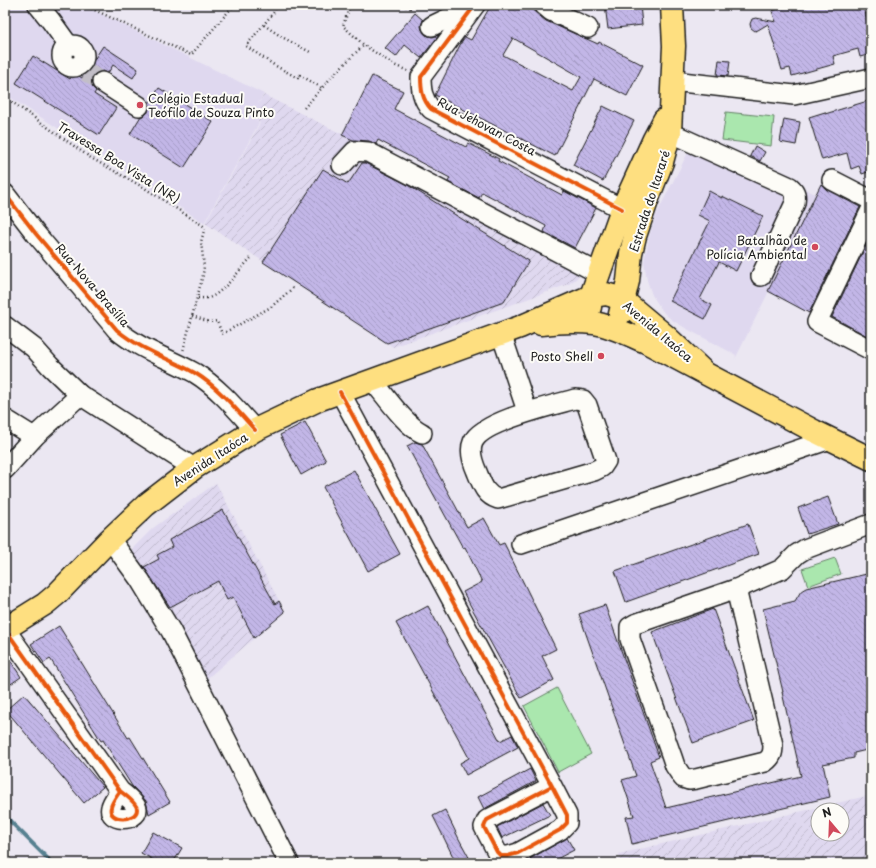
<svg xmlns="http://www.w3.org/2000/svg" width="876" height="868" font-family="'Playpen Sans',sans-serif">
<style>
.built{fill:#dfd8ef}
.industrial{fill:url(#industrial-furrows);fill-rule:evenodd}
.pitch{fill:#aae7ae;stroke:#638265}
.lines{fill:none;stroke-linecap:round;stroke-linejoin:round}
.stream{stroke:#568190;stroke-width:4}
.building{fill:url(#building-back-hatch);stroke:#1c1c1c;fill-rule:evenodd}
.minor-tunnel{stroke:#c2bec7;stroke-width:19;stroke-dasharray:19 10;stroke-linecap:butt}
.minor-casing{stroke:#1c1c1c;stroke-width:22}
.major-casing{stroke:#1c1c1c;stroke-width:25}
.path{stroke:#1c1c1c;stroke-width:2.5;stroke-dasharray:1 3;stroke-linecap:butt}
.minor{stroke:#fdfcf7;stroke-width:19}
.major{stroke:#fedf80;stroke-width:22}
.cycleway-casing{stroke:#fdfcf7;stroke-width:6}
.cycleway{stroke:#e8590c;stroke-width:4}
.poi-dot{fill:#d1495b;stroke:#fdfcf7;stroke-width:1.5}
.labels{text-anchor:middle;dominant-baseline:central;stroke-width:4;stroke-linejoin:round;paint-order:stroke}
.poi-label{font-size:12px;fill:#1c1c1c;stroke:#fdfcf7;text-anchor:end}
.street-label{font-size:12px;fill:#1c1c1c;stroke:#fdfcf7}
</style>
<defs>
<pattern id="industrial-furrows" width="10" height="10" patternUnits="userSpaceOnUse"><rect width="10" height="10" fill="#dfd8ef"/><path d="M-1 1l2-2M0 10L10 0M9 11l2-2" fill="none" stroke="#bfb9cc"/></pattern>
<pattern id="building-back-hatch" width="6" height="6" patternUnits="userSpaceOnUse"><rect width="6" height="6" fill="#c2b6e7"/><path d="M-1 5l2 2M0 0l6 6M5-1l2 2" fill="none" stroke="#a69cc6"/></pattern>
</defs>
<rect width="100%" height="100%" fill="#ebe7f2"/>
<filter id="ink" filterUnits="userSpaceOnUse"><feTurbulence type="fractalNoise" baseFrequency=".025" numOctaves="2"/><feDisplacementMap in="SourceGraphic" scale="8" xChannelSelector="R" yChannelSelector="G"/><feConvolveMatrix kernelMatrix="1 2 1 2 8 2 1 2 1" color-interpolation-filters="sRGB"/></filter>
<g filter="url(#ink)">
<g class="built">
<polygon points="5,5 83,5 264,94 250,116 259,123 204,223 5,94"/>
<polygon points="698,133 714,140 713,144 817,195 735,359 736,355 687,329 672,320 664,313 652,295 647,280 644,261 650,233 656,215"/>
</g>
<g class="industrial">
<polygon points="264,95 590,258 577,278 569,284 393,347 205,223 260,123 250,116"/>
<polygon points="216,483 285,612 204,681 132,549 153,528"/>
<path d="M871 795V863H621L619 854ZM818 810H842V834H818Z"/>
</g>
<g class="pitch">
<polygon points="726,112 774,117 771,146 722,140"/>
<polygon points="835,558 841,574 808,586 802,569"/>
<polygon points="557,688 591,754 558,772 524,706"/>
</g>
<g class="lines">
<polyline class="stream" points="5,816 52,863"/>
</g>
<g class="building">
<path d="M491 5H532L530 8 546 21 598 44 599 42 643 65 627 96 594 79 555 156 435 95 462 41 465 37 471 40ZM513 38 581 77 573 91 503 55Z"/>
<polygon points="605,5 640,5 642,25 608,29"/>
<polygon points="792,5 863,5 871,33 871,54 860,57 858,49 833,56 835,64 792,76 790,68 782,70 768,24 758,30 755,31 751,28 750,24 752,19 756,18 776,22 772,11"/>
<polygon points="415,13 423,20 421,26 422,30 426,35 432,37 439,35 421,58 405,45 396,57 385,48"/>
<polygon points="103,46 138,69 133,78 113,65 108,73 103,71 97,72 93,76 91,82 92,87 96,91 94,94 116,108 99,135 16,83 33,56 70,79 74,73 82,78"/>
<polygon points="719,60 730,61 728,76 717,75"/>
<polygon points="372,76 403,91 394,109 466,147 468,143 499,159 498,161 562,195 564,191 596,208 575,248 544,232 546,226 482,192 479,198 448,182 450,178 378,140 376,144 369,141 353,140 342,135"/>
<polygon points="159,88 213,122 184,168 130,134 141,116 144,116 148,112 149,103"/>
<polygon points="871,100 871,171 862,174 859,166 851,169 847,153 822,160 809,117 825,112 825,114"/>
<polygon points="603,106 634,121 603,181 573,165"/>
<polygon points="784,119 800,122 796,145 780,142"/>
<polygon points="755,146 765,152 760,161 750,156"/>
<polygon points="362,163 365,163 406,184 529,261 504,302 387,343 263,262 323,169 348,184"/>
<polygon points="821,184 827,190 860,207 809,313 768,291"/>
<polygon points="709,191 722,198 722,196 763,216 736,271 719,262 700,299 712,305 705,319 670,301 710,221 698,215"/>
<polygon points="871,235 871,338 832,317"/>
<polygon points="305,422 326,461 301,475 280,435"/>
<polygon points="415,442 422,444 467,527 484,518 499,545 504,543 556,649 542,656 554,680 521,698 463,592 482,582 465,547 463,548 407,446"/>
<polygon points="354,470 400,554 368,571 323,487"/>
<polygon points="828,497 838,524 807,534 798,508"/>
<polygon points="223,510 275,604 279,601 285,612 254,638 233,597 227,600 218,581 170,607 144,567 159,559 157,555 172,547 169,540"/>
<polygon points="748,524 759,554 626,602 615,571"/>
<polygon points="871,573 871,749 854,753 854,758 823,764 830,797 632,844 626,817 634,816 622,780 636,776 579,614 605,605 659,757 650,761 666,808 801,776 782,692 783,692 763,609 795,601 801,591 806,588"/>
<polygon points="428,606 500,741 512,735 518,747 466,775 460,763 469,758 396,623"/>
<polygon points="713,609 754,721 693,743 652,632"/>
<polygon points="59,626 128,738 130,737 170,802 149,814 146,801 132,786 103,740 101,741 51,660 50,659 44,663 31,644"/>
<polygon points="5,652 21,677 5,688"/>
<polygon points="24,694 103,787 84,803 6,710"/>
<polygon points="530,769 536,781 484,809 478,797"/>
<polygon points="543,803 550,815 502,838 497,827"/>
<polygon points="445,810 459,839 472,863 456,863 445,840 433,816"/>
<polygon points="153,832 182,848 173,863 159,863 141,853"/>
<polygon points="567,838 574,850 549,863 522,863"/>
</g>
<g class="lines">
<polyline class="minor-tunnel" points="86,72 102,82"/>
<defs>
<g id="minor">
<polyline points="38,5 51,21 69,46"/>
<path d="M475 5 421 77C421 89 422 99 431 109L622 209"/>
<polyline points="544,5 551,11 588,28"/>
<polyline points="432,26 471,7"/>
<circle cx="73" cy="56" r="11"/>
<polyline points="673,81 794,95 871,78"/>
<polyline points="102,82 139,106"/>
<path d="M660 128 790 187C796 192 796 196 795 203L761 276"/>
<polyline points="342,165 355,151 368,152 600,274"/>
<polyline points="832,180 871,200"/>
<path d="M5 194 36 234 117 330C141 350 168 358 195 373 218 387 237 410 255 430"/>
<polyline points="871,210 817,322 871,350"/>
<polyline points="5,326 34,348 50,366 80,395 194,468"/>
<polyline points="501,333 527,411"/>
<path d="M372 380C385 395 405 425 422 433"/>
<polyline points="340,392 552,786 567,815 567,823 560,830 518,853 508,856 501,856 497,852 484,827 487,820 552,786"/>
<path d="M575 399 583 400 587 405 606 461 602 467 594 471 498 499C485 495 482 484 477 472 473 463 469 451 473 442 482 421 554 405 575 399Z"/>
<polyline points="5,419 34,437"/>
<polyline points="5,469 34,437 80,395"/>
<polyline points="110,539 140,580 171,631 289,863"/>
<polyline points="521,544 830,439"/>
<path d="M736 589 773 745C773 753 772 757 765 762L696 779 689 780 683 778 675 766 672 757 630 639V627L635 624 736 589 782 569 797 554 805 549 871 524"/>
<path d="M5 629 120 791C124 794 137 804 137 809 137 822 107 822 111 807 112 802 117 796 120 791"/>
</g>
<g id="major">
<polyline points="590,307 591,296 622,209 654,139 664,120"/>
<polyline points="620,314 628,281 631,253 635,236 648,198 662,162 670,132 674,46 672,5"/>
<path d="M541 324C558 322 576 321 594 323 612 326 629 335 646 342L814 431 871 459"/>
<polyline points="5,629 45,604 57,594 110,539 146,505 194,468 255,430 318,400 520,327 591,296 606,294 613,296 624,301 667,337 703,371"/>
</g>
</defs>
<use href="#minor" class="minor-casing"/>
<use href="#major" class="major-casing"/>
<g class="path">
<polyline points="84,5 191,55 234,5"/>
<polyline points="277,5 274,12 246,46 274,65 298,78 300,75 322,88"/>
<polyline points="350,5 343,26 364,45 394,65 408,71"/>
<polyline points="402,5 410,8 412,6"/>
<polyline points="264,25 282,37 312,53"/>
<polyline points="5,97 91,158 143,187 205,227 201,242 204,266 203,275 183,351"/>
<polyline points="304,108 337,71 364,45"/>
<path d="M198 298C203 298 208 299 213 296 226 289 240 269 251 258"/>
<polyline points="192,316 210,322 217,321 222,334 271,307 294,287"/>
</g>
<use href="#minor" class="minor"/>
<use href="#major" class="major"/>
<defs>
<g id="cycleway">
<path d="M475 5 421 77C421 89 422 99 431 109L622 209"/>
<path d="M5 194 36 234 117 330C141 350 168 358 195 373 218 387 237 410 255 430"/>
<polyline points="340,392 552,786 567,815 567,823 560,830 518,853 508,856 501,856 497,852 484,827 487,820 552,786"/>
<path d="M5 629 120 791C124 794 137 804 137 809 137 822 107 822 111 807 112 802 117 796 120 791"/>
</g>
</defs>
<use href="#cycleway" class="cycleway-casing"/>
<use href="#cycleway" class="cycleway"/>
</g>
</g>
<g class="poi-dot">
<circle cx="140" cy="105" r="4"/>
<circle cx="815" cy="247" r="4"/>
<circle cx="601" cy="356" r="4"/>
</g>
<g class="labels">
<g class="poi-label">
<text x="148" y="98" text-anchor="start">Colégio Estadual<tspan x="148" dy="14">Teófilo de Souza Pinto</tspan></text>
<text x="807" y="240">Batalhão de<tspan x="807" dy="14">Polícia Ambiental</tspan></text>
<text x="593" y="356">Posto Shell</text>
</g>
<g class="street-label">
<text transform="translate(487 126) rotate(28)">Rua Jehovan Costa</text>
<text transform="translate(119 162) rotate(32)">Travessa Boa Vista (NR)</text>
<text transform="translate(649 201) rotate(-72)">Estrada do Itararé</text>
<text transform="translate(93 285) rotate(49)">Rua Nova Brasília</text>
<text transform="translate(658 331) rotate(40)">Avenida Itaóca</text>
<text transform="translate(210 459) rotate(-33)">Avenida Itaóca</text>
</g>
</g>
<rect width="876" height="868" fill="none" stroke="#fdfcf7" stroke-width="20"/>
<rect x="10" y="10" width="856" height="848" fill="none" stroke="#1c1c1c" stroke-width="1.5" filter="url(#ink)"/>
<g transform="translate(830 822) rotate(341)"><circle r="19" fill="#fdfcf7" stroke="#a3a29f"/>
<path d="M0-3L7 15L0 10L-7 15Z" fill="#d1495b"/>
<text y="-6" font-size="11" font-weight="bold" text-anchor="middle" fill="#1c1c1c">N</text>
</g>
</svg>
